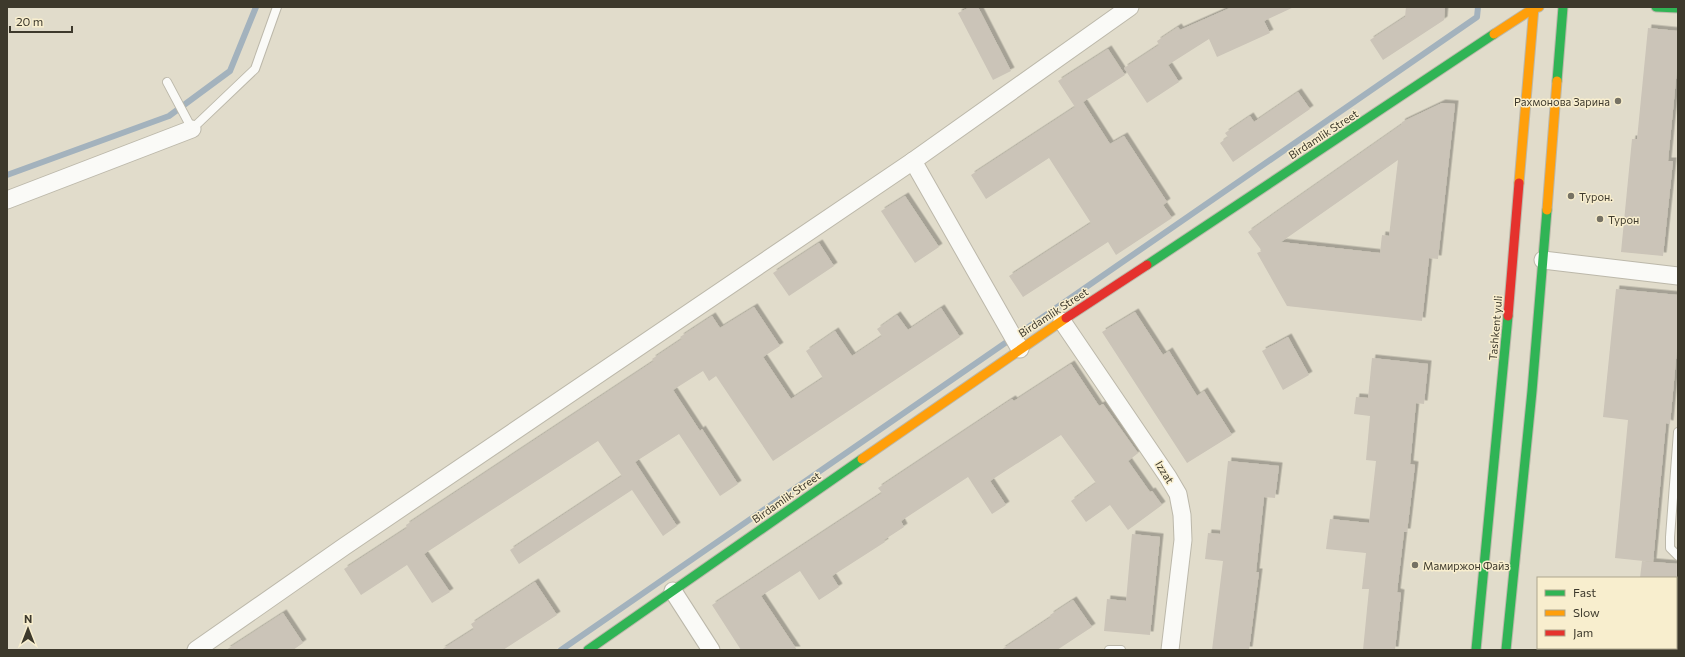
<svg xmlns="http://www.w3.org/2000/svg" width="1685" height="657" font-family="Commissioner,sans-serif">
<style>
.education{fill:#ded0c3}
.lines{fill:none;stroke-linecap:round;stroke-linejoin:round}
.stream{stroke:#a3b2bd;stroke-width:6}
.building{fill:#cbc4b8;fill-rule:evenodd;filter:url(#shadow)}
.lane-casing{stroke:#bcb8aa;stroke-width:10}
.street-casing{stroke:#bcb8aa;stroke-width:19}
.fast-casing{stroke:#bcb8aa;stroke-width:11}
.slow-casing{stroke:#bcb8aa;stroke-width:11}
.jam-casing{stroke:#bcb8aa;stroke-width:11}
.lane{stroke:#fafaf7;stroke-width:8}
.street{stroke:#fafaf7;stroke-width:17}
.fast{stroke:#30b455;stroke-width:9}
.slow{stroke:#ff9f0a;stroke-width:9}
.jam{stroke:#e5322d;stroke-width:9}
.poi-dot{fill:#767264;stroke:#f8eece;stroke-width:1.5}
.labels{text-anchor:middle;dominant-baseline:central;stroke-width:3;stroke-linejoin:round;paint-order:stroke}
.poi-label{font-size:11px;fill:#3d392c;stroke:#f8eece;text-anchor:start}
.street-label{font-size:11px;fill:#3d392c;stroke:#f8eece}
</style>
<defs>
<filter id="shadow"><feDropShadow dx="3.5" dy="-3.5" stdDeviation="0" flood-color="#0004"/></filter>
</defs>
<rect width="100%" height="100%" fill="#e1dccb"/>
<polygon class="education" points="1676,621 1678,621 1678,650 1572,650 1572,648 1676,648"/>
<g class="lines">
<g class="stream">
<polyline points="7,175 169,116 230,71 256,7"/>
<polyline points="561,650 1477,17 1478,7"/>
</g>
</g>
<g class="building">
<polygon points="970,7 978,7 1011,71 993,80 958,13"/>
<polygon points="1232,7 1294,7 1264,21 1270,33 1217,57 1209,39 1168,65 1179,82 1147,103 1124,68 1159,45 1157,41 1178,27 1180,30"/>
<polygon points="1406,7 1445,7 1444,20 1383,60 1370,40 1405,17"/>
<polygon points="1648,28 1678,31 1678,59 1668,161 1673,161 1663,256 1621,252 1632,139 1637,139"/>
<polygon points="1108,49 1125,75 1083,102 1110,144 1124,136 1167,202 1163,205 1172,218 1116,255 1108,242 1023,297 1009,276 1091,223 1049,158 986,199 971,175 1075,107 1058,81"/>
<polygon points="1298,92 1310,109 1233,162 1220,143 1228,137 1225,133 1250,116 1254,122"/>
<path d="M1442 103 1455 104 1438 259 1429 258 1422 321 1287 306 1257 253 1262 251 1248 232 1401 125 1402 122ZM1398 160 1389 236 1382 235 1380 253 1281 242Z"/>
<polygon points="905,196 939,247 915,263 881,211"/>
<polygon points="819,243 834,266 789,296 773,273"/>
<polygon points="1616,289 1678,295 1678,338 1670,424 1666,423 1653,562 1615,558 1628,420 1603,417"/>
<polygon points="754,307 780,346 763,357 791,399 823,378 806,351 835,331 852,356 882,336 877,329 897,315 908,330 941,308 960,337 773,461 716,376 709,381 703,371 673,390 700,431 702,429 738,484 720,496 679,434 635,462 677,526 663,536 632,490 519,564 510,550 622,476 598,441 424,554 450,592 432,603 407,565 361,595 344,569 407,528 406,525 654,361 652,359 682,339 680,337 712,316 720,328"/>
<polygon points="1135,312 1163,355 1169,351 1197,396 1204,391 1232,435 1187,463 1102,332"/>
<polygon points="1288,337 1309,375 1283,390 1262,351"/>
<polygon points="1372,358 1428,364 1424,404 1416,403 1410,464 1415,465 1407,532 1404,532 1397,592 1401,593 1395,650 1363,650 1369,589 1362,589 1366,553 1326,549 1330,519 1369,523 1376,461 1366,460 1370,416 1354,414 1356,397 1368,398"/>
<polygon points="1071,364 1099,406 1103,404 1138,453 1128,461 1150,492 1152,491 1162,505 1128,530 1110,505 1086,522 1071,501 1096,483 1061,435 990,481 1006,505 992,514 968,477 901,521 904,527 884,540 885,542 832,576 839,587 819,600 800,571 761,596 797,650 741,650 712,605 882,493 878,488 1012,399 1014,401"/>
<polygon points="1228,461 1279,466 1275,498 1264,497 1256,572 1259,572 1249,650 1212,650 1223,561 1205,559 1208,533 1220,534"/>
<polygon points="1132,534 1160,537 1150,635 1104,631 1107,599 1126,601"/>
<polygon points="1642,561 1678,564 1678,578 1640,578"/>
<polygon points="535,582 557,615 503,650 441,650 474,629 471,624"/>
<polygon points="1073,600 1092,627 1057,650 1001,650 1051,617 1050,615"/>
<polygon points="283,613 303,643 293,650 226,650"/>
</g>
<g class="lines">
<defs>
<g id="lane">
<polyline points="167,82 192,129 255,69 277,7"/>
<polyline points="1678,432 1670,537 1670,548 1678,556"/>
<polyline points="1676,633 1678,633"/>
<polyline points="1109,650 1121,650"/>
<polyline points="1618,650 1618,648"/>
</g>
<g id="street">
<polyline points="913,161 1020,349"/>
<polyline points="7,200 192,129"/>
<polyline points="1543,260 1678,276"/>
<polyline points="1062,321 1168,477 1178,494 1182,515 1183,540 1170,650"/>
<polyline points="673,591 711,650"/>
<polyline points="196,650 345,546 913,161 1130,7"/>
</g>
<g id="fast">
<polyline points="1656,7 1678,8"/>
<polyline points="1557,81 1563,7"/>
<polyline points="1147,265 1494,34"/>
<polyline points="588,650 862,459"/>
<polyline points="1476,650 1508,316"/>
<polyline points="1506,650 1532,391 1547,210"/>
</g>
<g id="slow">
<polyline points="1494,34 1534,8 1539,7"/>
<polyline points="1519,183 1534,7"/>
<polyline points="1547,210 1557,81"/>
<polyline points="862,459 1066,318"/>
</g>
<g id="jam">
<polyline points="1508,316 1519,183"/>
<polyline points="1066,318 1147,265"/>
</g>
</defs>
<use href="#lane" class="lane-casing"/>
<use href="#street" class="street-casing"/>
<use href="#fast" class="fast-casing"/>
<use href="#slow" class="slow-casing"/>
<use href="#jam" class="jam-casing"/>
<use href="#lane" class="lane"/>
<use href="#street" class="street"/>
<use href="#fast" class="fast"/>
<use href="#slow" class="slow"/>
<use href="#jam" class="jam"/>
</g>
<g class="poi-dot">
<circle cx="1618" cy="101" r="4"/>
<circle cx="1571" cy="196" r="4"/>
<circle cx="1600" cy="219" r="4"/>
<circle cx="1415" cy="565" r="4"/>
</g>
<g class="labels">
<g class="poi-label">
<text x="1610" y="101" text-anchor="end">Рахмонова Зарина</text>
<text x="1579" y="196">Турон.</text>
<text x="1608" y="219">Турон</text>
<text x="1423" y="565">Мамиржон Файз</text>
</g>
<g class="street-label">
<text transform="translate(1323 134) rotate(-33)">Birdamlik Street</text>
<text transform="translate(1053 312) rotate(-33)">Birdamlik Street</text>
<text transform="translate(1495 328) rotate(-85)">Tashkent yuli</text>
<text transform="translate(1165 472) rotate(58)">Izzat</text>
<text transform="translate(786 497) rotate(-35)">Birdamlik Street</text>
</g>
</g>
<rect width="1685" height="657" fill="none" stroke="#3d392c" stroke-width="16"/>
<rect x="1537" y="577" width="140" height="72" fill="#f8eece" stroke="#ada68d"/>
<rect x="1545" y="590" width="20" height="6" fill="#30b455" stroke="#ada68d"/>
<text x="1573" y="597" font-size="12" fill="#3d392c">Fast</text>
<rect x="1545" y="610" width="20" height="6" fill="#ff9f0a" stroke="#ada68d"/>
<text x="1573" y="617" font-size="12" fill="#3d392c">Slow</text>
<rect x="1545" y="630" width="20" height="6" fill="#e5322d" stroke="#ada68d"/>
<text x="1573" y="637" font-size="12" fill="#3d392c">Jam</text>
<g transform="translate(28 629)" stroke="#f8eece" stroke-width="3" paint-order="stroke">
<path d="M0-3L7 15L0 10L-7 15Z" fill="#3d392c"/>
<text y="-6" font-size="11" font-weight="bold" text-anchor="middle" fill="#3d392c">N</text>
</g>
<path d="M10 26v6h62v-6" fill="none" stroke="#3d392c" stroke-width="2"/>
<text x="16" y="26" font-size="12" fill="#3d392c" stroke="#f8eece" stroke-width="3" paint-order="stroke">20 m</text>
</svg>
